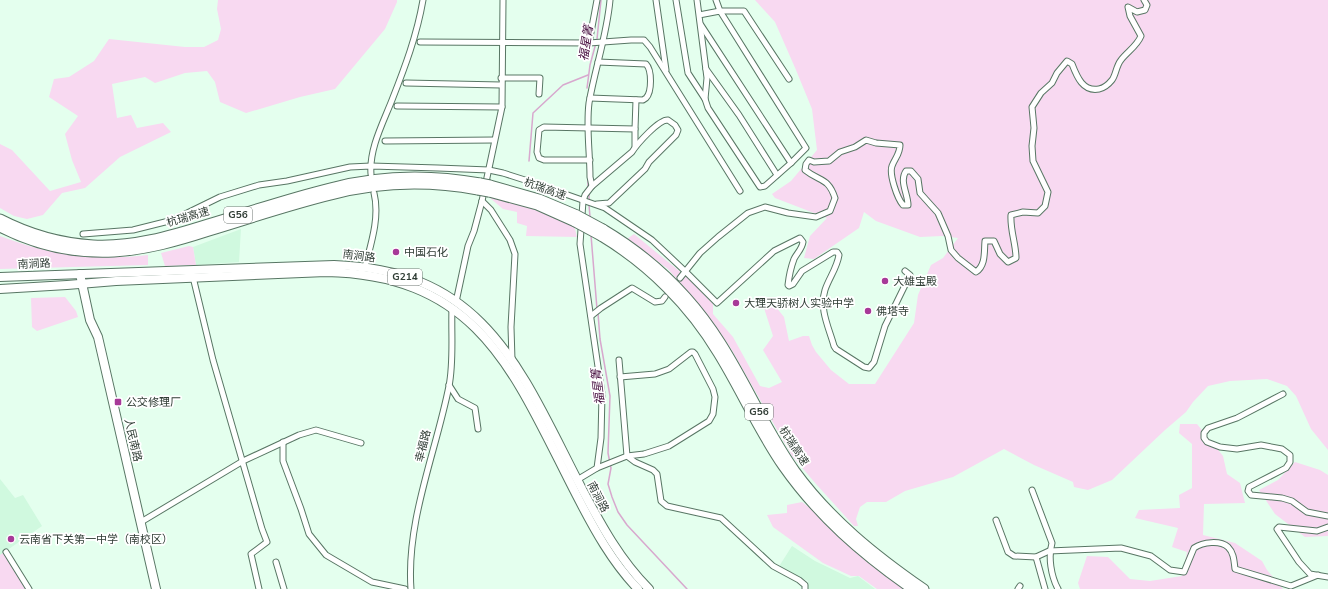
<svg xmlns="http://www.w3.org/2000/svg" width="1328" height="589" font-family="'Nunito Sans','Noto Sans SC',sans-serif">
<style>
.built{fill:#d0f9df}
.green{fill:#f8d9f1}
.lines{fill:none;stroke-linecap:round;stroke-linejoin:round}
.stream{stroke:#d8a8ce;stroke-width:1.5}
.minor-casing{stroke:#587664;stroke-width:7}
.primary-casing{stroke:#587664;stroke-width:10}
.trunk-casing{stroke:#587664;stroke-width:10}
.motorway-casing{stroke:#587664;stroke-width:11}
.minor{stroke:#fff;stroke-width:5}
.primary{stroke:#fff;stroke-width:8}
.trunk{stroke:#fff;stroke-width:8}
.motorway{stroke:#fff;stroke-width:9}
.motorway-bridge-casing{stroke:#587664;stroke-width:11;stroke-linecap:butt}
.motorway-bridge{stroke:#fff;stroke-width:9}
.poi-dot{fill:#a73998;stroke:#fff;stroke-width:1.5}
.labels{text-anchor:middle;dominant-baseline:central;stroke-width:3.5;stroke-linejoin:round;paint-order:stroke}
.shield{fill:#fff;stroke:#6e7772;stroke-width:1}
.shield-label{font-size:10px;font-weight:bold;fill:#303d35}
.street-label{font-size:11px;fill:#303d35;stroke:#fff}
.poi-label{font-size:11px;fill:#303d35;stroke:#fff;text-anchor:start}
.water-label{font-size:12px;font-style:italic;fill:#470f40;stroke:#fff}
</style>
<rect width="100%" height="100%" fill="#e4ffee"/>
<g class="built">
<polygon points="241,229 239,262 196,265 193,247"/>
<polygon points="0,479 15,498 23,495 42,526 3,553 26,589 0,589"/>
<polygon points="792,546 815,561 850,578 858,576 875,589 808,589 808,581 778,568"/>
</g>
<g class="green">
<polygon points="218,0 397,0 397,2 385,29 335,89 300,97 246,113 220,102 215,82 207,71 185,73 155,83 145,77 112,84 117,118 131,115 137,128 163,123 171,132 120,157 85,188 62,193 43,215 27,219 14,216 0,208 0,144 12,150 50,191 81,182 72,160 65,134 78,116 49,97 54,79 69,77 94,61 109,39 185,47 204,47 218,40 221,29 217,9"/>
<polygon points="755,0 1328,0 1328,450 1311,429 1296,396 1287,386 1267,379 1230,381 1208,386 1193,402 1186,412 1165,430 1112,480 1088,490 1074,487 1073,482 1034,465 1004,449 953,477 905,491 886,502 867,502 860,507 856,519 858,526 854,526 816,484 792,456 730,347 701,307 668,269 627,239 634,234 689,279 713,304 713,314 733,337 760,386 769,388 782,382 763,350 773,336 764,308 776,307 784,317 789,341 803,336 809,336 812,345 816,352 831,370 849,384 875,384 914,323 918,295 931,265 943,258 958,238 942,236 920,237 876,221 864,212 859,228 814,259 804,258 810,236 827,218 775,198 772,194 791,181 817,150 812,109 796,70 775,22"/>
<path d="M491 196C520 204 547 213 574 225L577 237 526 236 527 226 517 223V212L503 209 490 198Z"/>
<path d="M0 236C49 255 95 261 148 255V265L0 269Z"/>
<polygon points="189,246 193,247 196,265 165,266 161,253"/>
<polygon points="65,297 76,311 78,317 37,331 32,327 31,298"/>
<polygon points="1180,424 1197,424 1223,456 1227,474 1240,483 1245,503 1204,504 1203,535 1235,543 1262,561 1267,570 1283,589 1080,589 1078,583 1087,556 1108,557 1130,579 1150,581 1182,576 1187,552 1172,547 1178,528 1135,518 1139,510 1180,508 1179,495 1192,488 1192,444 1179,433"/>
<polygon points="1295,462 1320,470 1328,475 1328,536 1305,537 1275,514 1259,490 1278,480"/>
<polygon points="802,502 819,515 908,589 877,589 859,576 851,576 823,563 773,527 767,515 787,513 787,505"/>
<polygon points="3,553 26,589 0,589 0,555"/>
</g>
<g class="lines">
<g class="stream">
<polyline points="587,88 590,65 597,39 601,0"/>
<polyline points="529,161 533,113 563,85 588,75"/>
<polyline points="588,179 588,187"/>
<polyline points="589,193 589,201"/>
<polyline points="589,205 590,217"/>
<polyline points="591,235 597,309"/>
<polyline points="598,313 600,339 610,396 608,453 611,468 608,484 612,497 618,512 627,525 687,589"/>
</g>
<defs>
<g id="minor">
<polyline points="656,0 666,70"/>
<polyline points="676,0 688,73 705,99"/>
<polyline points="697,0 707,78 705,99 708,108 760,187 765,186 791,163 806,148 720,11 699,15"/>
<polyline points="716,0 720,11 744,11 789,79"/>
<polyline points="701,25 791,163"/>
<polyline points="420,42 589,43 631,40 644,40 650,47 740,191"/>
<polyline points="589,43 597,0"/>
<polyline points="706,69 739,115 777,175"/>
<polyline points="501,78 540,78 539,94"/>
<polyline points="406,83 501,85"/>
<path d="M590 98 643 100 646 98C652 92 652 70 646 64L598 62"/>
<polyline points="397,106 502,107"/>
<polyline points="635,129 636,100"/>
<polyline points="385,141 494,140"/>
<polyline points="590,160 544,160 539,158 537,152 539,130 544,127 635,129 635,146"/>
<path d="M371 174C369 149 383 123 392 100 405 67 417 35 423 0"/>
<path d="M592 186 632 152C637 144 659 119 668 120L675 125 678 130 676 135 649 162 645 169 609 203 597 204"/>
<polyline points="482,201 491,210 510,240 515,254 511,327 512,360"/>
<path d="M83 234 133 230 173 220 220 197 259 185 287 181 350 167 371 166 438 168 489 170 503 173 528 181 605 208 652 240 686 272 717 303 774 251 800 238 803 242C802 249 797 253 794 259 791 267 789 276 788 285L789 286 793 284 802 271 833 252H837L839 255C837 268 829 278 825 290 819 309 829 328 834 346L836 349 864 367 869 368 874 362 885 326 910 275 905 271"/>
<path d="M365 267C371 244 380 217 374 193"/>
<polyline points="193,277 213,360 262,529 267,542 251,554 259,589"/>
<path d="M680 278 700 253 718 237 748 213 765 207 788 213 816 217 830 211 835 198C828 177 820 182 805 170L806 164 809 160 814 162 829 161 840 152 855 147 866 140 876 143 900 145C900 154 895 158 892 166 889 174 897 198 903 205H908C908 194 899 181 906 171H911L918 179 920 193 938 213 948 236 951 250 958 258 976 272C986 265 984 252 985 241H994L1000 254 1008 262 1016 258C1016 244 1010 230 1011 215L1023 212 1038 213 1045 206 1048 192 1033 161 1032 146 1034 128 1032 107 1041 93 1052 83 1057 73 1067 61 1072 64C1077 77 1083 92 1099 89 1104 88 1108 85 1112 80 1116 75 1116 66 1121 60 1127 52 1137 46 1141 36L1130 16 1128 7 1137 12 1145 10 1147 5 1144 0"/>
<polyline points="456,302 468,246 474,231 482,201 502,107 503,0"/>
<polyline points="591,316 601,308 632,288 655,302 662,301 665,297"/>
<polyline points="620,377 655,374 669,369 691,352 693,352 695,354 713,389 715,397 713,414 709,421 669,446 644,454 627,456"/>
<polyline points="449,385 458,399 475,408 478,429"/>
<polyline points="1283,394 1237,418 1208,428 1204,433 1204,438 1207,442 1220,447 1237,449 1261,445 1282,449 1290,455 1290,462 1286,468 1249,487 1248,491 1251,495 1282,498 1292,501 1307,512 1328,516"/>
<polyline points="283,442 283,461 301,509 309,534 326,555 372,582 405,589"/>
<polyline points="627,456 635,462 653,470 657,474 661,501 667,506 721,518 773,566 799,580 805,585 805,589"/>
<polyline points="597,468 627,456 619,360"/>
<path d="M577 480 597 468 601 438 602 394 580 244 583 201 585 195 592 186 590 177C590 153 586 127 589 103 595 68 607 35 610 0"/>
<path d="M1032 490 1052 543C1048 557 1051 576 1058 589"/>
<path d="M996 520 1008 552 1014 556 1036 557 1049 551 1121 548 1151 556 1170 570 1184 572 1194 548C1203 542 1220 540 1228 547 1234 553 1234 561 1235 569L1291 586 1318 575"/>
<polyline points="141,522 243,461 299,435 316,430 361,443"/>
<polyline points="1328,527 1317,531 1279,527 1277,529 1299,562 1310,574 1328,577"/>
<polyline points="6,552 29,589"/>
<polyline points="1036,557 1045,589"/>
<polyline points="276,562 284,589"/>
<path d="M411 589C406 521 436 452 449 386 454 361 451 333 452 307"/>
<polyline points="1018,589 1020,586"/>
</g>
<polyline id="primary" points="80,274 90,320 98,337 156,589"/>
<g id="trunk">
<path d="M0 277 334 265C487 270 521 372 582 489 601 525 620 560 649 589"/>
<path d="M0 289 67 285 116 281 326 272C482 275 515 376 577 496 594 529 612 562 638 589"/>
</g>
<g id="motorway">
<polyline points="490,185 539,199 577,215"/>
<polyline points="489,192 537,205 575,222"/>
<path d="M0 219C29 234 60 243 93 245 132 247 170 236 208 224 248 212 289 198 330 188 379 175 430 174 480 183"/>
<path d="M0 227C35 245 75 254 114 252 147 250 178 241 209 231 249 219 290 205 331 195 379 182 429 181 478 190"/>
<path d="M603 229C650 257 691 296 720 342 747 384 766 430 795 471 830 519 875 555 924 589"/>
<path d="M601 236C649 265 690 306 718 353 741 390 758 430 783 466 818 516 862 554 912 589"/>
</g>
</defs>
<use href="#minor" class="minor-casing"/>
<use href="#primary" class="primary-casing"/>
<use href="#trunk" class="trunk-casing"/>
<use href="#motorway" class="motorway-casing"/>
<use href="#minor" class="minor"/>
<use href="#primary" class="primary"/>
<use href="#trunk" class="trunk"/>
<use href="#motorway" class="motorway"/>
<defs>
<g id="motorway-bridge">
<polyline points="480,183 490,185"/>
<polyline points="478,190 489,192"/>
<polyline points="577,215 603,229"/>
<polyline points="575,222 601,236"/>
</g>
</defs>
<use href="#motorway-bridge" class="motorway-bridge-casing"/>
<use href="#motorway-bridge" class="motorway-bridge"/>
</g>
<g class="poi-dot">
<circle cx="396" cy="252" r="4"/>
<circle cx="885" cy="281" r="4"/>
<circle cx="736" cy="303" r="4"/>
<circle cx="868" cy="311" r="4"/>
<rect x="114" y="398" width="8" height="8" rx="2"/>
<circle cx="11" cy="539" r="4"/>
</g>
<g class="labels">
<g class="shield">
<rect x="224" y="207" width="28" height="16" rx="3"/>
<rect x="388" y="269" width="34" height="16" rx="3"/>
<rect x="745" y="404" width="28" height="16" rx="3"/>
</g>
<g class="shield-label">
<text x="238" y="215">G56</text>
<text x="405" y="277">G214</text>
<text x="759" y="412">G56</text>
</g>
<g class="street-label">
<text transform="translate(545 189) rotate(20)">杭瑞高速</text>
<text transform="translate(188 217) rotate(-16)">杭瑞高速</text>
<text transform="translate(359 256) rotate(7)">南涧路</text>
<text transform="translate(34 264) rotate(-3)">南涧路</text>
<text transform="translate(133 440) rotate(77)">人民南路</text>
<text transform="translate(423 446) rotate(-76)">幸福路</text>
<text transform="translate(794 446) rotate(57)">杭瑞高速</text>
<text transform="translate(598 497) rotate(62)">南涧路</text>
</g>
<g class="poi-label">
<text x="404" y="252">中国石化</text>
<text x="893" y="281">大雄宝殿</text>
<text x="744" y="303">大理天骄树人实验中学</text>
<text x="876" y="311">佛塔寺</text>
<text x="126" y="402">公交修理厂</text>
<text x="19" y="539">云南省下关第一中学（南校区）</text>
</g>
<g class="water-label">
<text transform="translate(586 43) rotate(-81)">福星箐</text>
<text transform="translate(598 387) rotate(-97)">福星箐</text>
</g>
</g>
</svg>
